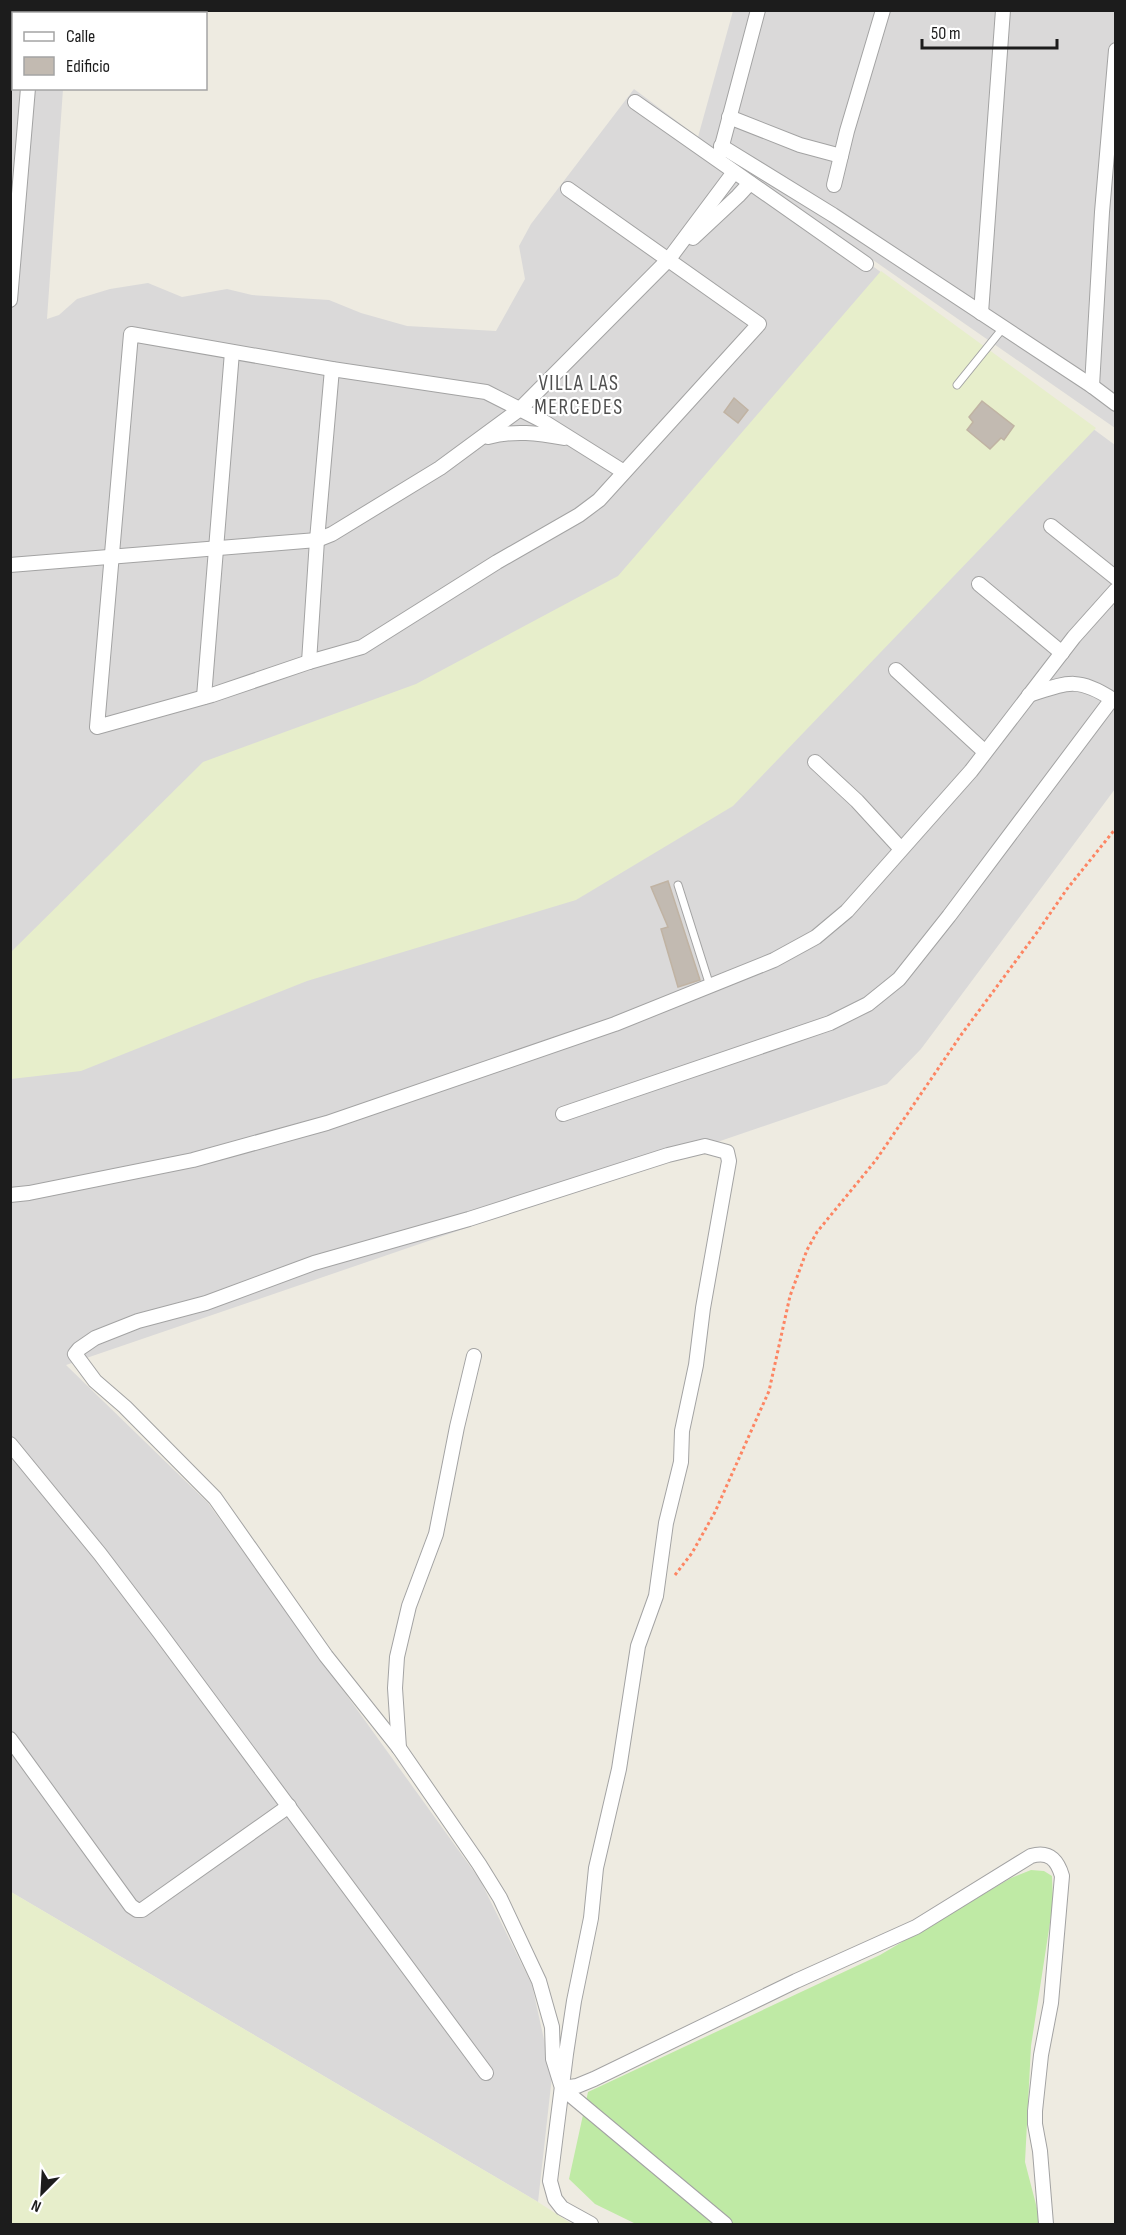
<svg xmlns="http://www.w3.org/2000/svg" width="1126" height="2235" font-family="'Sofia Sans Condensed',sans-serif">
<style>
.residential{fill:#dad9d9}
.farmland{fill:#e7eecb}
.grass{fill:#bfeaa5}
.building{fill:#c2bab1;stroke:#c0b3a3;stroke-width:1.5}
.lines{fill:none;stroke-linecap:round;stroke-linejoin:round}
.lane-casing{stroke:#a3a3a3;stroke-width:9}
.street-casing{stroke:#a3a3a3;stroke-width:16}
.path{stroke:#fd8563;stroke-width:3;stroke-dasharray:3 3;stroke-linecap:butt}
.lane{stroke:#fff;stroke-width:7}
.street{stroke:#fff;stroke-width:14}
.labels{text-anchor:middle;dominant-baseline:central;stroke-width:4.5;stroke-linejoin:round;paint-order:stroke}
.neighbourhood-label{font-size:21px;letter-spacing:1.5px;fill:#4f4f4f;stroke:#fff}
</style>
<rect width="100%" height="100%" fill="#eeebe1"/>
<polygon class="residential" points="11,11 69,11 69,13 14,14 14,88 63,89 47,319 59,315 77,299 110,289 148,283 182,297 227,289 252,295 329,300 361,313 407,326 496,331 525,279 519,246 531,224 634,89 698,137 733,11 1115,11 1115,428 729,160 1115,445 1115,789 921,1049 887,1084 66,1365 208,1503 480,1880 532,1985 552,2076 538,2202 11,1892"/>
<g class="farmland">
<polygon points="881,271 1096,428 733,806 576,900 307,981 81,1071 11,1079 11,952 203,762 416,684 618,576"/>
<polygon points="11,1892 538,2202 572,2224 11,2224"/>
</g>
<polygon class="grass" points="1031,1870 1044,1871 1052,1876 1053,1903 1031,2046 1025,2162 1041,2224 636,2224 595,2204 569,2179 588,2092 880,1955 1011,1878"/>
<g class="building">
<polygon points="734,398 748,410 738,423 724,412"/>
<polygon points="982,401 1014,426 1004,440 1001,438 990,449 967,430 973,422 969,417"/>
<polygon points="668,881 700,980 678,987 661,929 668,927 651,887"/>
</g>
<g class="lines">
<defs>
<g id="lane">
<polyline points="957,385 1003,328"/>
<polyline points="678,885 710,986"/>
</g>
<g id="street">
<polyline points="34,14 34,10"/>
<polyline points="635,102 866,264"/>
<polyline points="729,117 800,145 841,156"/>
<polyline points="721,146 833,215 1092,386 1116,404"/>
<polyline points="720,153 758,10"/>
<polyline points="834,185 847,131 883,10"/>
<polyline points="568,189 759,324 599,500 579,515 497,562 362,647 309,662 212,695 97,727 131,334 332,369 486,392 541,420 624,472"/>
<polyline points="693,238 738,196 750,183"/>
<polyline points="10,300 28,88"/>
<polyline points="981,313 1003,10"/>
<polyline points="1092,386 1102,212 1116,50"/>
<path d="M488 437C514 430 538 433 564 438"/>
<polyline points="1051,526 1116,578"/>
<polyline points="10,565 317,540 332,534 440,468 520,409 669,259 734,172"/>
<polyline points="979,584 1062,653"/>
<polyline points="309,662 317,540 332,369"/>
<polyline points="896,670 985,752"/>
<polyline points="204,697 232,352"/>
<polyline points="815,762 857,801 901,849"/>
<path d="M563 1114 830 1023 868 1004 899 979 949 916 1112 699C1077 676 1066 683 1029 695"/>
<polyline points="10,1195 29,1193 193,1160 327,1123 615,1024 774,960 816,937 847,911 971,771 1074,637 1116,590"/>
<polyline points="10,1444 100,1554 160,1633 486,2073"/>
<polyline points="10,1739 131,1906 137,1910 142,1910 289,1806"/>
<polyline points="399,1748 395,1688 397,1657 409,1606 436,1534 457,1427 474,1356"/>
<path d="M562 2088 577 2086 594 2079 796 1981 916 1927 1031 1856C1049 1851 1057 1859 1062 1876L1051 2003 1041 2055 1035 2111V2124L1040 2151 1046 2224"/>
<polyline points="591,2224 562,2208 555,2199 550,2181 566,2054 574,2001 591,1918 596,1868 619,1769 638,1646 656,1596 666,1523 681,1462 682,1431 696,1365 703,1308 729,1161 727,1152 705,1146 668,1155 469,1219 314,1263 206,1303 138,1321 95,1338 79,1349 75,1354 95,1381 125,1407 215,1498 326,1656 399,1748 479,1864 500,1898 539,1981 552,2027 553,2059 562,2088 725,2224"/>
</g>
</defs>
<use href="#lane" class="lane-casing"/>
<use href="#street" class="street-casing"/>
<polyline class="path" points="675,1575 692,1553 715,1512 769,1391 790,1296 807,1250 817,1232 876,1160 961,1035 1038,931 1067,889 1116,828"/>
<use href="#lane" class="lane"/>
<use href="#street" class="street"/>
</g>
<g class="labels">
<g class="neighbourhood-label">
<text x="579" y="383">VILLA LAS<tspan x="579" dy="24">MERCEDES</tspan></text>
</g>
</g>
<rect width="1126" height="2235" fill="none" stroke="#1c1c1c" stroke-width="24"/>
<rect x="12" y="12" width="195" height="78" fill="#ffffff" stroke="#a4a4a4" stroke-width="1.5"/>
<rect x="24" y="32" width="30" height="9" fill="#ffffff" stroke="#a4a4a4" stroke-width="1.5"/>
<text x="66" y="42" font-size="18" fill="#1c1c1c">Calle</text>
<rect x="24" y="57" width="30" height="18" fill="#c2bab1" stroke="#a4a4a4" stroke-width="1.5"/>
<text x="66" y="72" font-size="18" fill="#1c1c1c">Edificio</text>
<g transform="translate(42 2193) rotate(204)" stroke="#ffffff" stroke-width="4.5" paint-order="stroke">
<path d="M0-4.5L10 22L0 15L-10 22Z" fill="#1c1c1c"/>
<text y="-9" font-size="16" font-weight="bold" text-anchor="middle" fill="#1c1c1c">N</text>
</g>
<path d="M922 39v9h135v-9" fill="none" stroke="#1c1c1c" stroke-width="3"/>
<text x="931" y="39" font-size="18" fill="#1c1c1c" stroke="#ffffff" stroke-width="4.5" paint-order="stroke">50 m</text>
</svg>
